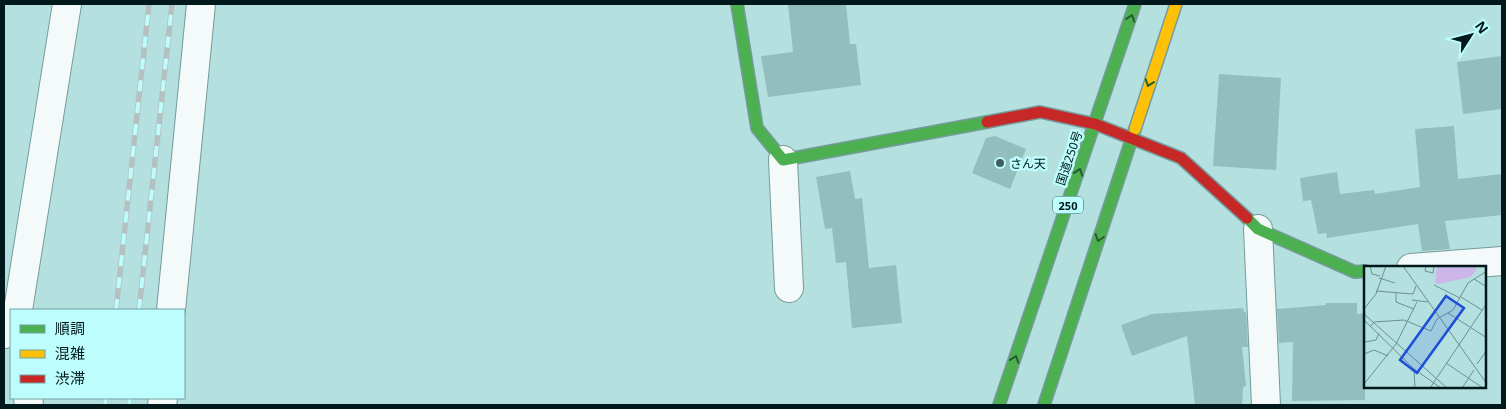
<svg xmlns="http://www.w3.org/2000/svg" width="1506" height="409" font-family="'Noto Sans','Noto Sans JP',sans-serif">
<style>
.building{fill:#92bebe}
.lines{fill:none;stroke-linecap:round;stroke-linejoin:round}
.street-casing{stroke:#769b9b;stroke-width:30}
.fast-casing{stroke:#769b9b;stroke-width:14}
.slow-casing{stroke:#769b9b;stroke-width:14}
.jam-casing{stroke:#769b9b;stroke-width:14}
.street{stroke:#f4fafa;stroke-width:28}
.fast{stroke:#4caf50;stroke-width:11}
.slow{stroke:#ffc107;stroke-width:11}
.jam{stroke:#c62828;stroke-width:11}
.rail-casing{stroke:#b5c0c0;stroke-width:5.5}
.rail{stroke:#bdfdfd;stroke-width:4;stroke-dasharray:11;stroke-linecap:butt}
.oneway{stroke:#235c32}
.poi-dot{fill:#405f5f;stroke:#bdfdfd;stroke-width:2}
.labels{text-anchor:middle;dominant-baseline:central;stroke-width:5;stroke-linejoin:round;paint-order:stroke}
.shield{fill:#bdfdfd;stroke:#395d5e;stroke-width:1}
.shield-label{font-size:11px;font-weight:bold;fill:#01191a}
.street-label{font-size:12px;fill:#01191a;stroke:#bdfdfd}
.poi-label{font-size:12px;fill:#01191a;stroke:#bdfdfd;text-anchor:start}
.inset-road{fill:none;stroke:#6c9091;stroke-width:1}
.view{fill:#1d4ed8;fill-opacity:0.15;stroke:#1d4ed8;stroke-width:2.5}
.inset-edge{fill:none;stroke:#01191a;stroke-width:2.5}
</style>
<rect width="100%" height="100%" fill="#b4e0e0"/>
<g class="building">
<polygon points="788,4 846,4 850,44 856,44 861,85 768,97 761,56 793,52"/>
<polygon points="1502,56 1502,109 1463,114 1457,62"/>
<polygon points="1219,74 1281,78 1276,170 1213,166"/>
<polygon points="1454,126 1458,179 1502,174 1502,215 1445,221 1450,249 1422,251 1418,224 1327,238 1326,233 1318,234 1311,200 1303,201 1300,178 1337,172 1340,194 1374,190 1375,194 1420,187 1415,129"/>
<polygon points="995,136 1026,149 1010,189 972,173 986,138"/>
<polygon points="850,171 855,199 862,198 869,268 896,265 902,323 852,328 846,262 836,263 832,228 825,229 816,177"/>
<polygon points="1326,303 1357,303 1357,314 1365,313 1365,400 1292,401 1293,342 1279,343 1277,309 1326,305"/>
<polygon points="1243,308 1244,312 1246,312 1248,347 1242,347 1246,386 1243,387 1242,405 1195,405 1187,336 1132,356 1121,325 1152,314"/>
</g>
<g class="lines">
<defs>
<g id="street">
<polyline points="783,160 789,288"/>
<polyline points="1258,229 1266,405"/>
<polyline points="1411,268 1502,261"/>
<polyline points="18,310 67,4"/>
<polyline points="171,310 201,4"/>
<polyline points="4,334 11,328"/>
<polyline points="28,398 29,405"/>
<polyline points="162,405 163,398"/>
</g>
<g id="fast">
<polyline points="737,4 757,128 783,160 987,122"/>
<polyline points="1247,218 1258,229 1355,272 1365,271"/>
<polyline points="999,405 1135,4"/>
<polyline points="1044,405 1135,129"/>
</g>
<polyline id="slow" points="1135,129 1176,4"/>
<polyline id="jam" points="987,122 1040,112 1095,124 1181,158 1247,218"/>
</defs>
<use href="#street" class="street-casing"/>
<use href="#fast" class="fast-casing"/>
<use href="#slow" class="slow-casing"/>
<use href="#jam" class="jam-casing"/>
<use href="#street" class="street"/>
<use href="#fast" class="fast"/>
<use href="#slow" class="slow"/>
<use href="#jam" class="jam"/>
<defs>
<g id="rail">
<polyline points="116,310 149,4"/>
<polyline points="139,310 172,4"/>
<polyline points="105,405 106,398"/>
<polyline points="129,405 130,398"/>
</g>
</defs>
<use href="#rail" class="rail-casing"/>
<use href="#rail" class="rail"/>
</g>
<defs><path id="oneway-chevron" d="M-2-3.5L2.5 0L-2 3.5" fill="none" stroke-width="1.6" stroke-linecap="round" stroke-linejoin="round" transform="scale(1.25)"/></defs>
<g class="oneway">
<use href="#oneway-chevron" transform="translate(1131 18) rotate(-71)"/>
<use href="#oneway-chevron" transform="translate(1149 83) rotate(109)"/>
<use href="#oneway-chevron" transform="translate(1079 172) rotate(-71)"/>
<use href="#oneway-chevron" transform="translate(1099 238) rotate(108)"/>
<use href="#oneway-chevron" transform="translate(1015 359) rotate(-71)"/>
</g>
<circle class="poi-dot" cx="1000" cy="163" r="5"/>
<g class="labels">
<rect class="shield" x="1053" y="196.5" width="30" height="17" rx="4"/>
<g class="shield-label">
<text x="1068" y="205">250</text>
</g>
<g class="street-label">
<text transform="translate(1069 158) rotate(-71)">国道250号</text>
</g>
<g class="poi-label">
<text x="1010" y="163">さん天</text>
</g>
</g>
<g transform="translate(1364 266)">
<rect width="122" height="122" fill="#b4e0e0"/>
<path d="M73 0H112V5L106 11 75 18 71 17Z" fill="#ccb7e8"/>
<path class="inset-road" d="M6 0 8 8 16 10M39 0 123 118M62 0 61 5 69 7 70 0M15 12 31 17M110 13 123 21M70 19 96 32M12 25 49 28 52 20M32 27V36L50 43M97 31 118 44M48 34 64 36M0 43 12 28 22 0M84 47 123 72M0 48 83 122M0 54 50 103 77 122M7 60 10 56 40 54 67 65 73 53 89 44 104 17 123 5M1 76 12 74 15 67M0 88 10 84 24 90M82 97 119 122 122 120M113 98 123 84M50 103 51 122M0 118 32 78 53 36M66 122 123 37M98 122 110 104"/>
<path class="view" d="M82 30 100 42 53 107 36 94Z"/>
<rect width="122" height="122" class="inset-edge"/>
</g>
<rect width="1506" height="409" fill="none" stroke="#01191a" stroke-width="10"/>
<rect x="10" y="309" width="175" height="90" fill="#bdfdfd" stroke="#72a2a2"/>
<rect x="20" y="325" width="25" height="8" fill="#4caf50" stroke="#72a2a2"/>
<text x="55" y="334" font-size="15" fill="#01191a">順調</text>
<rect x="20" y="350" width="25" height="8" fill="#ffc107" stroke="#72a2a2"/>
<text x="55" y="359" font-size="15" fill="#01191a">混雑</text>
<rect x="20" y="375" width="25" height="8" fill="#c62828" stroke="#72a2a2"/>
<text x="55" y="384" font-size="15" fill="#01191a">渋滞</text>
<g transform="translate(1471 35) rotate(54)" stroke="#bdfdfd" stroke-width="4" paint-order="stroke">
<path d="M0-4L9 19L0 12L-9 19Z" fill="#01191a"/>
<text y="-8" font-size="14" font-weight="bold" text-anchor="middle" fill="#01191a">N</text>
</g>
</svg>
